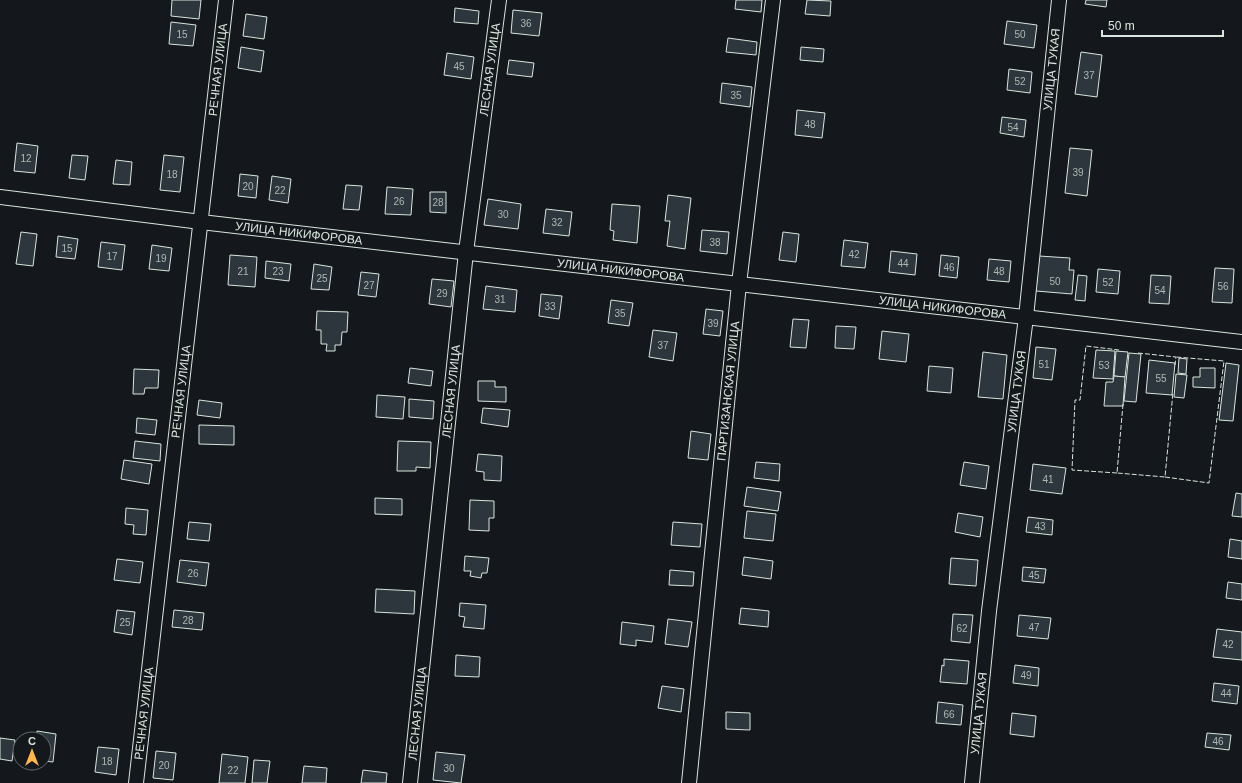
<svg xmlns="http://www.w3.org/2000/svg" width="1242" height="783" font-family="Arial,sans-serif">
<style>
.building{fill:#2c363c;stroke:#d8e6dc}
.lines{fill:none;stroke-linecap:round;stroke-linejoin:round}
.street-casing{stroke:#d8e6dc;stroke-width:16}
.street{stroke:#14181c;stroke-width:14}
.fence{stroke:#d8e6dc;stroke-width:1;stroke-dasharray:5 2;stroke-linecap:butt}
.labels{text-anchor:middle;dominant-baseline:central;stroke-width:3;stroke-linejoin:round;paint-order:stroke}
.number-label{font-size:10px;fill:#adbab4}
.street-label{font-size:12px;fill:#d8e6dc;stroke:#14181c}
</style>
<rect width="100%" height="100%" fill="#14181c"/>
<g class="building">
<polygon points="172,0 201,0 199,19 171,16"/>
<polygon points="736,0 762,0 761,12 735,9"/>
<polygon points="807,0 831,1 830,16 805,14"/>
<polygon points="1086,0 1107,0 1106,7 1085,4"/>
<polygon points="455,8 479,11 478,24 454,22"/>
<polygon points="513,10 542,13 539,36 511,33"/>
<polygon points="246,14 267,17 264,39 243,36"/>
<polygon points="1007,21 1037,25 1034,48 1004,44"/>
<polygon points="171,22 196,25 193,46 169,44"/>
<polygon points="728,38 757,42 756,55 726,52"/>
<polygon points="241,47 264,51 261,72 238,68"/>
<polygon points="801,47 824,49 823,62 800,60"/>
<polygon points="1081,52 1102,55 1097,97 1075,94"/>
<polygon points="447,53 474,57 471,79 444,75"/>
<polygon points="509,60 534,63 532,77 507,74"/>
<polygon points="1009,69 1032,72 1030,93 1007,90"/>
<polygon points="722,83 752,87 750,107 720,103"/>
<polygon points="797,110 825,113 822,138 795,135"/>
<polygon points="1002,117 1026,120 1024,137 1000,133"/>
<polygon points="17,143 38,146 35,173 14,171"/>
<polygon points="1070,148 1092,150 1087,196 1065,193"/>
<polygon points="72,155 88,156 85,180 69,178"/>
<polygon points="164,155 184,157 180,192 160,190"/>
<polygon points="116,160 132,162 130,185 113,184"/>
<polygon points="240,174 258,176 256,198 238,196"/>
<polygon points="272,176 291,179 288,203 269,200"/>
<polygon points="346,185 362,186 359,210 343,209"/>
<polygon points="387,187 413,189 411,215 385,214"/>
<polygon points="430,192 446,192 446,213 430,212"/>
<polygon points="668,195 691,198 685,249 667,246 670,221 665,221"/>
<polygon points="488,199 521,204 518,229 484,225"/>
<polygon points="612,204 640,206 637,243 613,240 614,231 610,230"/>
<polygon points="546,209 572,212 569,236 543,233"/>
<polygon points="702,230 729,232 727,254 700,251"/>
<polygon points="21,232 37,234 33,266 16,264"/>
<polygon points="783,232 799,234 796,262 779,260"/>
<polygon points="58,236 78,239 75,259 56,257"/>
<polygon points="844,240 868,243 865,268 841,266"/>
<polygon points="101,242 125,245 122,270 98,267"/>
<polygon points="152,245 172,248 169,271 149,269"/>
<polygon points="891,251 917,254 915,275 889,272"/>
<polygon points="230,255 257,257 255,287 228,285"/>
<polygon points="941,255 959,257 957,278 939,276"/>
<polygon points="1039,256 1070,258 1069,270 1074,270 1072,294 1036,291"/>
<polygon points="989,259 1011,261 1009,282 987,280"/>
<polygon points="266,261 291,264 289,281 265,278"/>
<polygon points="314,264 332,267 329,290 311,289"/>
<polygon points="1215,268 1234,269 1232,303 1212,302"/>
<polygon points="1098,269 1120,271 1118,294 1096,292"/>
<polygon points="361,272 379,274 376,297 358,295"/>
<polygon points="1078,275 1087,276 1085,301 1075,300"/>
<polygon points="1151,275 1171,276 1169,304 1149,303"/>
<polygon points="432,279 454,281 451,307 429,304"/>
<polygon points="486,286 517,290 515,312 483,309"/>
<polygon points="541,294 562,296 559,319 539,316"/>
<polygon points="611,300 633,303 629,326 608,323"/>
<polygon points="706,309 723,311 720,336 703,334"/>
<polygon points="317,311 348,312 347,332 342,332 341,345 335,345 335,351 326,351 327,344 321,344 321,330 316,330"/>
<polygon points="793,319 809,320 806,348 790,347"/>
<polygon points="836,326 856,327 854,349 835,348"/>
<polygon points="653,330 677,333 673,361 649,357"/>
<polygon points="882,331 909,334 906,362 879,359"/>
<polygon points="1036,347 1056,349 1052,380 1033,378"/>
<polygon points="1096,350 1115,351 1113,379 1093,378"/>
<polygon points="1116,351 1128,352 1125,377 1114,376"/>
<polygon points="983,352 1007,355 1003,399 978,397"/>
<polygon points="1129,353 1141,354 1136,402 1124,401"/>
<polygon points="1179,358 1187,359 1186,374 1178,373"/>
<polygon points="1149,360 1175,363 1172,395 1146,393"/>
<polygon points="1226,363 1239,365 1233,421 1219,420"/>
<polygon points="929,366 953,368 951,393 927,391"/>
<polygon points="410,368 433,371 431,386 408,383"/>
<polygon points="1200,368 1215,368 1215,388 1193,387 1193,377 1200,377"/>
<polygon points="134,369 159,370 158,388 145,388 144,394 133,394"/>
<polygon points="1176,374 1187,375 1184,398 1174,397"/>
<polygon points="1114,376 1125,377 1123,406 1104,406 1106,382 1113,382"/>
<polygon points="478,381 495,381 495,387 506,387 506,402 478,401"/>
<polygon points="377,395 405,397 403,419 376,417"/>
<polygon points="409,399 434,401 433,419 409,417"/>
<polygon points="199,400 222,403 220,418 197,415"/>
<polygon points="483,408 510,410 508,427 481,423"/>
<polygon points="137,418 157,420 155,435 136,433"/>
<polygon points="199,425 234,426 234,445 199,444"/>
<polygon points="691,431 711,434 708,460 688,458"/>
<polygon points="135,441 161,444 160,461 133,458"/>
<polygon points="398,441 431,442 430,468 416,467 416,471 397,471"/>
<polygon points="478,454 502,456 501,481 484,480 484,472 476,471"/>
<polygon points="124,460 152,464 149,484 121,479"/>
<polygon points="756,462 780,464 779,481 754,478"/>
<polygon points="964,462 989,466 986,489 960,485"/>
<polygon points="1033,464 1066,468 1062,494 1030,490"/>
<polygon points="747,487 781,492 778,511 744,506"/>
<polygon points="1236,493 1242,494 1242,517 1232,516"/>
<polygon points="375,498 402,499 402,515 375,514"/>
<polygon points="470,500 494,501 494,518 489,518 489,531 469,530"/>
<polygon points="126,508 148,510 146,535 133,534 134,525 125,524"/>
<polygon points="747,511 776,514 773,541 744,538"/>
<polygon points="958,513 983,517 980,537 955,532"/>
<polygon points="1028,517 1053,520 1052,535 1026,532"/>
<polygon points="189,522 211,524 209,541 187,539"/>
<polygon points="673,522 702,524 700,547 671,545"/>
<polygon points="1230,539 1242,541 1242,559 1228,557"/>
<polygon points="465,556 489,558 487,573 482,573 481,578 470,576 471,571 464,571"/>
<polygon points="744,557 773,561 771,579 742,575"/>
<polygon points="951,558 978,560 976,586 949,584"/>
<polygon points="117,559 143,562 140,583 114,580"/>
<polygon points="180,560 209,563 206,586 177,582"/>
<polygon points="1023,567 1046,569 1044,583 1022,581"/>
<polygon points="670,570 694,572 693,586 669,585"/>
<polygon points="1228,582 1242,584 1242,600 1226,598"/>
<polygon points="376,589 415,591 414,614 375,612"/>
<polygon points="460,603 486,605 484,629 463,627 465,617 459,616"/>
<polygon points="741,608 769,611 768,627 739,624"/>
<polygon points="117,610 135,612 132,635 114,632"/>
<polygon points="174,610 204,613 202,630 172,627"/>
<polygon points="953,614 973,615 970,643 951,641"/>
<polygon points="1019,615 1051,618 1048,639 1017,636"/>
<polygon points="668,619 692,622 688,647 665,644"/>
<polygon points="622,622 654,626 652,642 636,640 636,646 620,644"/>
<polygon points="1217,629 1242,632 1242,660 1213,657"/>
<polygon points="456,655 480,657 479,677 455,676"/>
<polygon points="944,659 969,661 967,684 940,682 942,665 944,666"/>
<polygon points="1015,665 1039,668 1038,686 1013,683"/>
<polygon points="1214,683 1239,686 1237,704 1212,701"/>
<polygon points="662,686 684,689 681,712 658,708"/>
<polygon points="938,702 963,705 961,725 936,723"/>
<polygon points="726,712 750,713 750,730 726,729"/>
<polygon points="1012,713 1036,716 1034,737 1010,734"/>
<polygon points="37,731 56,734 53,762 44,761 44,739 36,739"/>
<polygon points="1207,733 1231,735 1229,750 1205,747"/>
<polygon points="0,738 15,740 12,761 0,759"/>
<polygon points="98,747 119,749 116,775 95,772"/>
<polygon points="156,751 176,753 173,780 153,778"/>
<polygon points="436,752 465,755 461,783 433,780"/>
<polygon points="222,754 248,757 245,783 219,783"/>
<polygon points="254,760 270,761 267,783 252,783"/>
<polygon points="304,766 327,768 326,783 302,783"/>
<polygon points="363,770 387,773 386,783 361,783"/>
</g>
<g class="lines">
<defs>
<g id="street">
<path id="s1" d="M0 197 201 222 1242 342"/>
<path id="s2" d="M136 783 226 0"/>
<path id="s3" d="M410 783 466 252 499 0"/>
<path id="s4" d="M689 783 739 284 773 0"/>
<path id="s5" d="M972 783 989 611 1026 317 1059 0"/>
</g>
</defs>
<use href="#street" class="street-casing"/>
<use href="#street" class="street"/>
<g class="fence">
<polyline points="1138,353 1176,357 1175,365"/>
<polyline points="1123,404 1117,473 1165,477 1173,392"/>
<polyline points="1117,473 1072,470 1075,400 1080,400 1086,346 1119,350"/>
<polyline points="1165,477 1209,483 1224,361 1176,357"/>
</g>
</g>
<g class="labels">
<g class="number-label">
<text x="526" y="23">36</text>
<text x="182" y="34">15</text>
<text x="1020" y="34">50</text>
<text x="459" y="66">45</text>
<text x="1089" y="75">37</text>
<text x="1020" y="81">52</text>
<text x="736" y="95">35</text>
<text x="810" y="124">48</text>
<text x="1013" y="127">54</text>
<text x="26" y="158">12</text>
<text x="1078" y="172">39</text>
<text x="172" y="174">18</text>
<text x="248" y="186">20</text>
<text x="280" y="190">22</text>
<text x="399" y="201">26</text>
<text x="438" y="202">28</text>
<text x="503" y="214">30</text>
<text x="557" y="222">32</text>
<text x="715" y="242">38</text>
<text x="67" y="248">15</text>
<text x="854" y="254">42</text>
<text x="112" y="256">17</text>
<text x="161" y="258">19</text>
<text x="903" y="263">44</text>
<text x="949" y="267">46</text>
<text x="243" y="271">21</text>
<text x="278" y="271">23</text>
<text x="999" y="271">48</text>
<text x="322" y="278">25</text>
<text x="1055" y="281">50</text>
<text x="1108" y="282">52</text>
<text x="369" y="285">27</text>
<text x="1223" y="286">56</text>
<text x="1160" y="290">54</text>
<text x="442" y="293">29</text>
<text x="500" y="299">31</text>
<text x="550" y="306">33</text>
<text x="620" y="313">35</text>
<text x="713" y="323">39</text>
<text x="663" y="345">37</text>
<text x="1044" y="364">51</text>
<text x="1104" y="365">53</text>
<text x="1161" y="378">55</text>
<text x="1048" y="479">41</text>
<text x="1040" y="526">43</text>
<text x="193" y="573">26</text>
<text x="1034" y="575">45</text>
<text x="188" y="620">28</text>
<text x="125" y="622">25</text>
<text x="1034" y="627">47</text>
<text x="962" y="628">62</text>
<text x="1228" y="644">42</text>
<text x="1026" y="675">49</text>
<text x="1226" y="693">44</text>
<text x="949" y="714">66</text>
<text x="1218" y="741">46</text>
<text x="107" y="761">18</text>
<text x="164" y="765">20</text>
<text x="449" y="768">30</text>
<text x="233" y="770">22</text>
</g>
<g class="street-label">
<text stroke="none"><textPath href="#s3" startOffset="718">ЛЕСНАЯ УЛИЦА</textPath></text>
<text stroke="none"><textPath href="#s2" startOffset="718">РЕЧНАЯ УЛИЦА</textPath></text>
<text stroke="none"><textPath href="#s5" startOffset="718">УЛИЦА ТУКАЯ</textPath></text>
<text stroke="none"><textPath href="#s1" startOffset="301">УЛИЦА НИКИФОРОВА</textPath></text>
<text stroke="none"><textPath href="#s1" startOffset="625">УЛИЦА НИКИФОРОВА</textPath></text>
<text stroke="none"><textPath href="#s1" startOffset="949">УЛИЦА НИКИФОРОВА</textPath></text>
<text stroke="none"><textPath href="#s3" startOffset="394">ЛЕСНАЯ УЛИЦА</textPath></text>
<text stroke="none"><textPath href="#s4" startOffset="394">ПАРТИЗАНСКАЯ УЛИЦА</textPath></text>
<text stroke="none"><textPath href="#s2" startOffset="394">РЕЧНАЯ УЛИЦА</textPath></text>
<text stroke="none"><textPath href="#s5" startOffset="394">УЛИЦА ТУКАЯ</textPath></text>
<text stroke="none"><textPath href="#s2" startOffset="70">РЕЧНАЯ УЛИЦА</textPath></text>
<text stroke="none"><textPath href="#s3" startOffset="70">ЛЕСНАЯ УЛИЦА</textPath></text>
<text stroke="none"><textPath href="#s5" startOffset="70">УЛИЦА ТУКАЯ</textPath></text>
</g>
</g>
<g transform="translate(32 751)"><circle r="19" fill="#14181c" stroke="#626a69"/>
<path d="M0-3L7 15L0 10L-7 15Z" fill="#ffb74d"/>
<text y="-6" font-size="11" font-weight="bold" text-anchor="middle" fill="#d8e6dc">С</text>
</g>
<path d="M1102 30v6h121v-6" fill="none" stroke="#d8e6dc" stroke-width="2"/>
<text x="1108" y="30" font-size="12" fill="#d8e6dc" stroke="#14181c" stroke-width="3" paint-order="stroke">50 m</text>
</svg>
